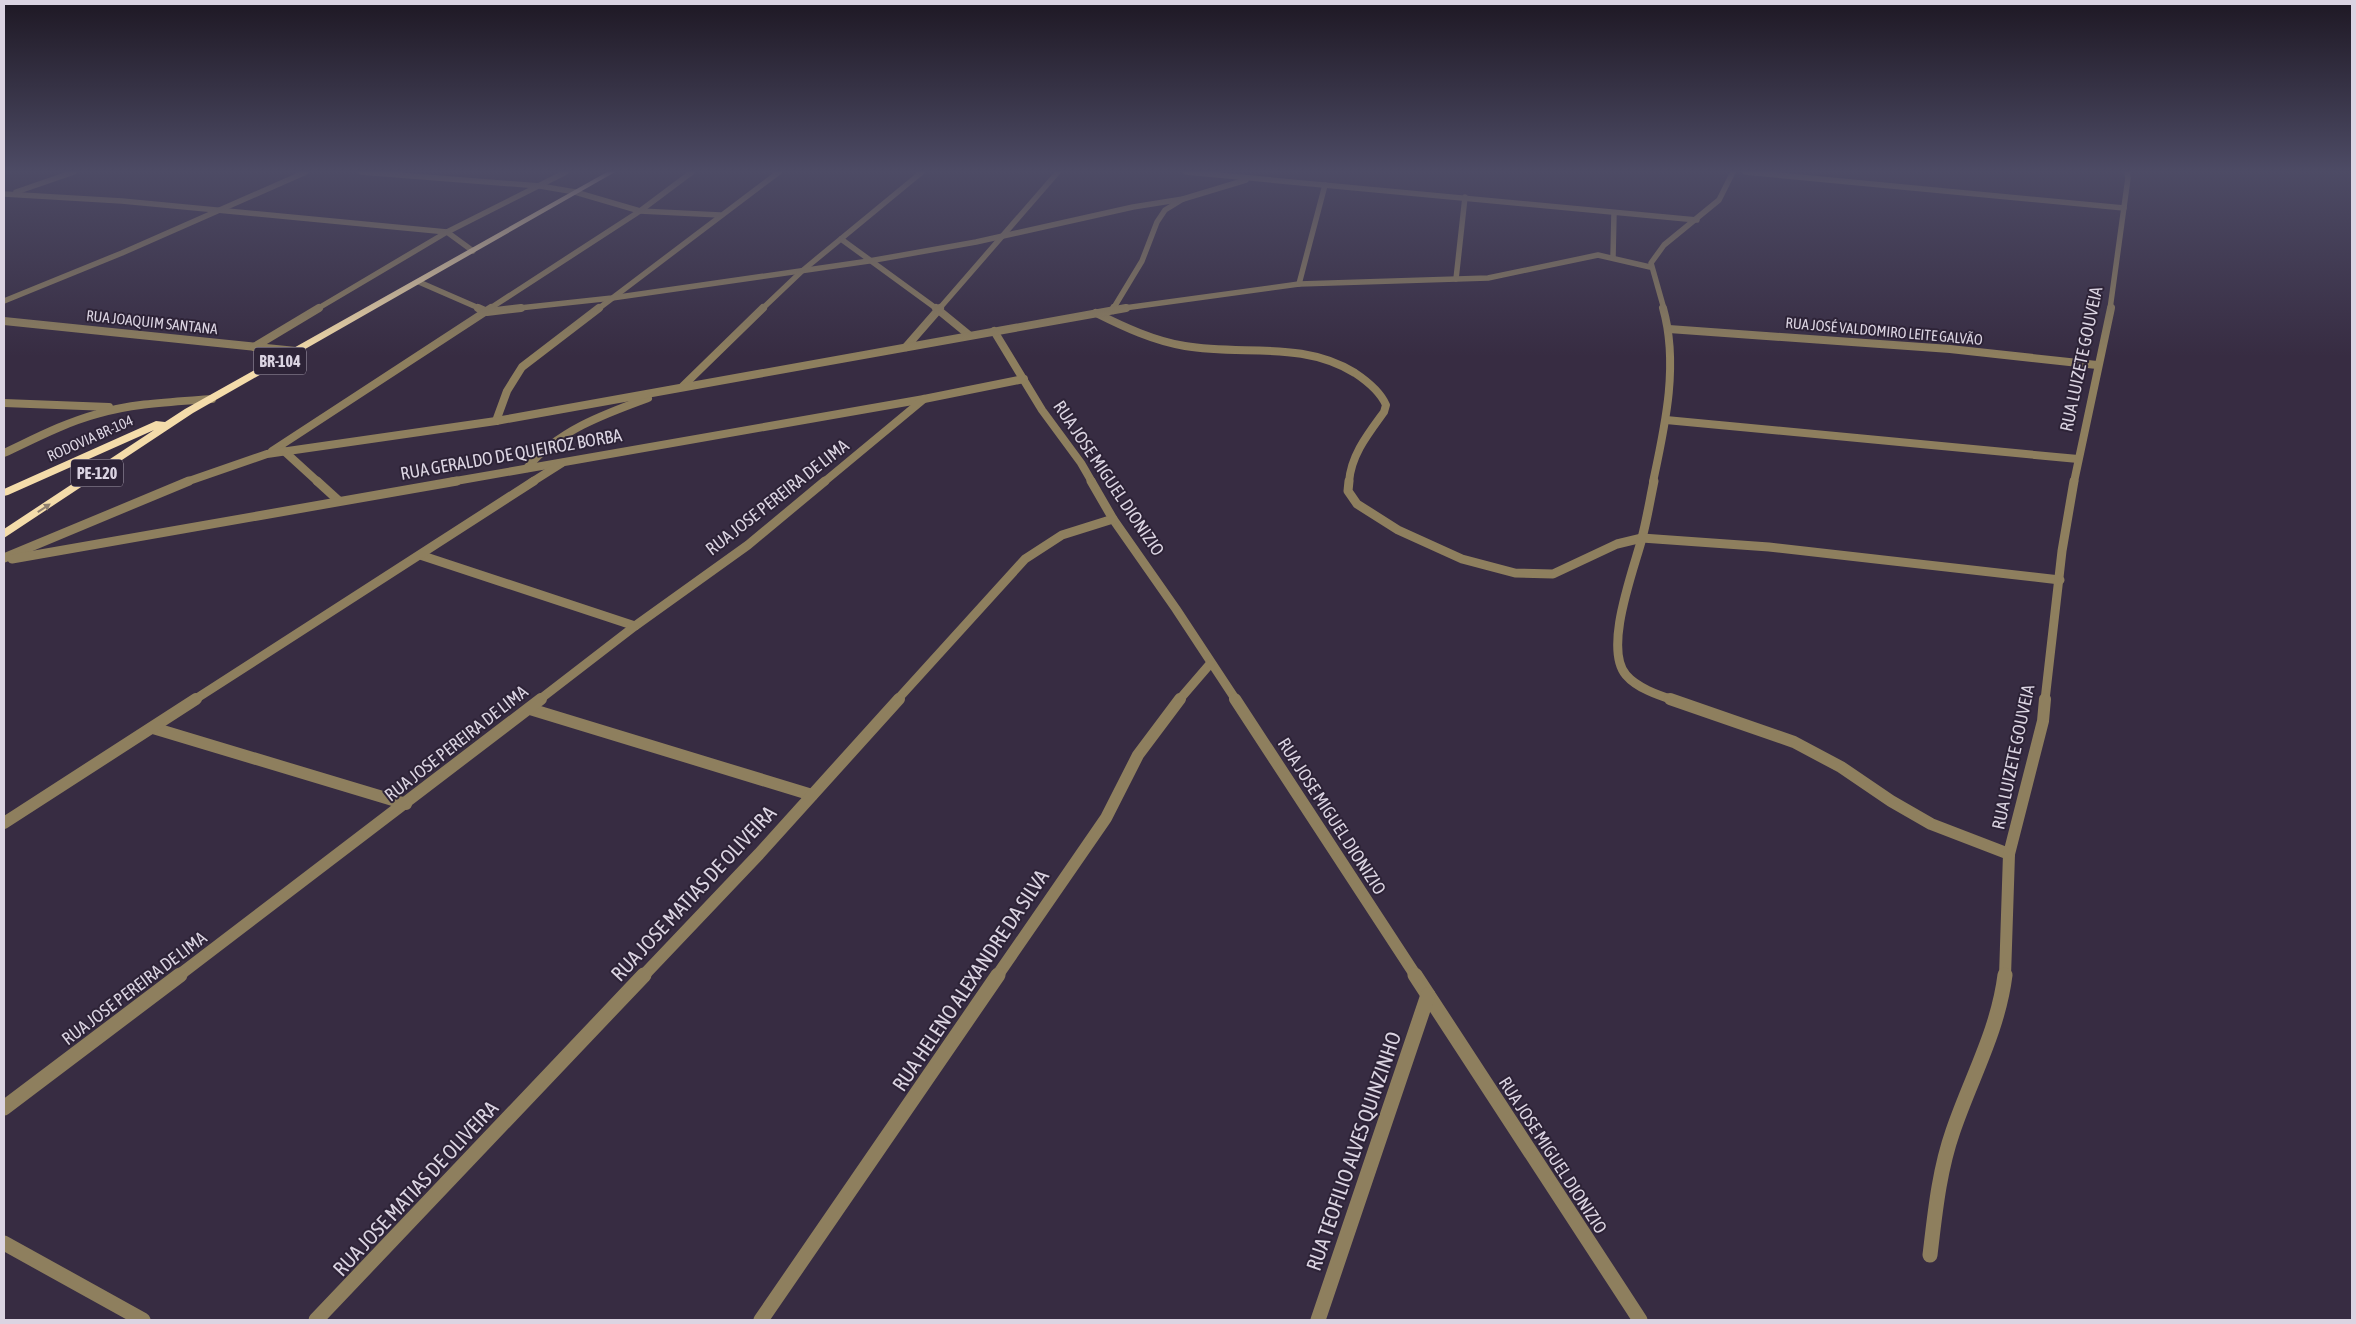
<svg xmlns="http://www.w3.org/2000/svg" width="2356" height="1324" font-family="'Asap Condensed',sans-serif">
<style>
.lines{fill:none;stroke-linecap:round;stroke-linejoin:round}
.minor-far4{stroke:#8e7f5e;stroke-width:5.5}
.minor-far3{stroke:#8e7f5e;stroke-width:8}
.minor-far2{stroke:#8e7f5e;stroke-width:9}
.minor-far1{stroke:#8e7f5e;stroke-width:12}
.minor{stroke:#8e7f5e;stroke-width:15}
.trunk{fill:#f4dcaa;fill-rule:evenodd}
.oneway{fill:#908070}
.labels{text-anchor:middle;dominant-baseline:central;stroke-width:4;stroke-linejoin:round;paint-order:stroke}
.far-street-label{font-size:15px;fill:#dbd4e2;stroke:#2d2337}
.shield{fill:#2d2337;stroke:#a79faf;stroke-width:1}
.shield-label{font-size:16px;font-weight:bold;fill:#dbd4e2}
.street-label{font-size:18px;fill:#dbd4e2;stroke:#2d2337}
.near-street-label{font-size:21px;fill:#dbd4e2;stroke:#2d2337}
</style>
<rect width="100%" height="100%" fill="#372c42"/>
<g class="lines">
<g class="minor-far4">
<polyline points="361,172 540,186 575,192 640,211 720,215"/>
<polyline points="1186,172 1697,220"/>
<polyline points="1745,172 2124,208"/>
<polyline points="16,192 74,172"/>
<polyline points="4,194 122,201 447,232 473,251"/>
<polyline points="841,239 937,309"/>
<polyline points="1613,257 1614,213"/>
<polyline points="1456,279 1465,197"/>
<polyline points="419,282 481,309"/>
<polyline points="1299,284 1325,185"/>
<polyline points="4,301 122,253 306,172"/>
<polyline points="317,309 447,232 566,172"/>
<polyline points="489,309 640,211 692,172"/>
<polyline points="510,309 612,298 869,261 976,242 1133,207 1183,199"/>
<polyline points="598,309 779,172"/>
<polyline points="762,309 802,271 922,172"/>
<polyline points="939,309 1058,172"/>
<polyline points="1113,309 1142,261 1157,222 1165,210 1183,199 1246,180"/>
<polyline points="1117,309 1299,284 1488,278 1598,255 1650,267"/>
<polyline points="1664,309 1651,263 1664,245 1719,200 1733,172"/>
<polyline points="2110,309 2128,178 2127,172"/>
</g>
<g class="minor-far3">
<polyline points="478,308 487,312 521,308"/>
<polyline points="936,308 969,335"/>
<polyline points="1113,310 1114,308"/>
<path d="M1096 313C1124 327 1154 341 1185 346 1243 356 1302 340 1355 373 1367 381 1380 391 1386 405L1384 412C1368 434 1351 455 1349 482"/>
<polyline points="4,321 296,351"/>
<polyline points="1669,329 1950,349 2097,365"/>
<polyline points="994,331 1042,410 1081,463 1092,482"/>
<polyline points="254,347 319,308"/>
<polyline points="906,347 940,308"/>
<polyline points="683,386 763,308"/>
<polyline points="4,403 109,407"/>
<polyline points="1666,420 2078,459"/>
<polyline points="496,421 507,391 522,367 599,308"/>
<polyline points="272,451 491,308"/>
<polyline points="284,451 318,482"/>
<path d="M4 453C34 439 64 423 97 414 134 403 173 402 212 399"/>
<path d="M527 468C557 431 604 414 648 398"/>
<polyline points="186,482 267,454 496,421 1126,308"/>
<polyline points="450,482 924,399 1024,379"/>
<polyline points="532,482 562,463"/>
<polyline points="824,482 924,399"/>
<path d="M1653 482C1665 426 1679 364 1663 308"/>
<polyline points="2074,482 2111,308"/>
</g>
<g class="minor-far2">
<polyline points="317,481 339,501"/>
<polyline points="1091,481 1113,519 1176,609 1236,700"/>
<polyline points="1349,481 1348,491 1357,504 1398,530 1462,559 1515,573 1553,574 1617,544 1642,538 1769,547 2060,580"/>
<path d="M1654 481C1650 500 1647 519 1642 538 1634 569 1603 648 1626 675 1637 688 1658 695 1673 700"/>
<polyline points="420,555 635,626"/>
<polyline points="4,558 189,481"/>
<polyline points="12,559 457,481"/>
<polyline points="194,700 534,481"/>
<polyline points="539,700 635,626 748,545 825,481"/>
<polyline points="897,700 1025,559 1062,535 1113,519"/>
<polyline points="1179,700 1210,664"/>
<polyline points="2045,700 2062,551 2074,481"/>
</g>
<g class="minor-far1">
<polyline points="1235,699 1416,976"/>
<polyline points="1670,699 1794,742 1841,767 1891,801 1931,824 2009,854"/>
<polyline points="530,709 812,795"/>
<polyline points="153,728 406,804"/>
<polyline points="4,823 196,699"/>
<polyline points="178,976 541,699"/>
<polyline points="643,976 759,854 899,699"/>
<polyline points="997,976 1106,818 1138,755 1180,699"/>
<polyline points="2005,976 2009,854 2043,721 2045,699"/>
</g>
<g class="minor">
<polyline points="1415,975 1640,1320"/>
<polyline points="4,1108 180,975"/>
<polyline points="4,1243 143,1320"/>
<path d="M1930 1255C1935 1213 1939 1171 1953 1131 1971 1078 1998 1031 2005 975"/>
<polyline points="316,1320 644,975"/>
<polyline points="761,1320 998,975"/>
<polyline points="1318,1320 1428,995"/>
</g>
<polygon class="trunk" points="607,172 615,172 193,413 4,538 4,529 154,430 8,495 4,496 4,489 156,421 165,422 185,409"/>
</g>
<defs><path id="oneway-solid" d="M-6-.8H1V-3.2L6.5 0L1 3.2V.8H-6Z" transform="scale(1.25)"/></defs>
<use class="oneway" href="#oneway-solid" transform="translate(44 508) rotate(-33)"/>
<linearGradient id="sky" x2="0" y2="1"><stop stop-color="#1e1824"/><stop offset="0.48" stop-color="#4d4b65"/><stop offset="1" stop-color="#4d4b65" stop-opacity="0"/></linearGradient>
<rect width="2356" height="357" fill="url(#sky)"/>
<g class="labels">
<g class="far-street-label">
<text transform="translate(152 322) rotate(6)">RUA JOAQUIM SANTANA</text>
<text transform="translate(1884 331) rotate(5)">RUA JOSÉ VALDOMIRO LEITE GALVÃO</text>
<text transform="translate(90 438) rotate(-24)">RODOVIA BR-104</text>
</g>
<g class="shield">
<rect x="254" y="347.5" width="52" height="27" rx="4"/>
<rect x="71" y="459.5" width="52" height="27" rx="4"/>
</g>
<g class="shield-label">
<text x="280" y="361">BR-104</text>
<text x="97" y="473">PE-120</text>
</g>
<g class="street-label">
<text transform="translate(2081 359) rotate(-78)">RUA LUIZETE GOUVEIA</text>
<text transform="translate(511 454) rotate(-10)">RUA GERALDO DE QUEIROZ BORBA</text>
<text transform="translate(1109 478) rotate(56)">RUA JOSE MIGUEL DIONIZIO</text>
<text transform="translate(777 497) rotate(-38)">RUA JOSE PEREIRA DE LIMA</text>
<text transform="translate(456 743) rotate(-38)">RUA JOSE PEREIRA DE LIMA</text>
<text transform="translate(2013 757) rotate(-78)">RUA LUIZETE GOUVEIA</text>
<text transform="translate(1332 816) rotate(57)">RUA JOSE MIGUEL DIONIZIO</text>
<text transform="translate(134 988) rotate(-37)">RUA JOSE PEREIRA DE LIMA</text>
<text transform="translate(1553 1155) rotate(57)">RUA JOSE MIGUEL DIONIZIO</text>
</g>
<g class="near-street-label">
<text transform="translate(693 893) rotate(-47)">RUA JOSE MATIAS DE OLIVEIRA</text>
<text transform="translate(970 980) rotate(-56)">RUA HELENO ALEXANDRE DA SILVA</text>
<text transform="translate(1353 1151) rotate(-71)">RUA TEOFILIO ALVES QUINZINHO</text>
<text transform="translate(415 1188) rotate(-47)">RUA JOSE MATIAS DE OLIVEIRA</text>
</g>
</g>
<rect width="2356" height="1324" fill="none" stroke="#dbd4e2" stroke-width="10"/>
</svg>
